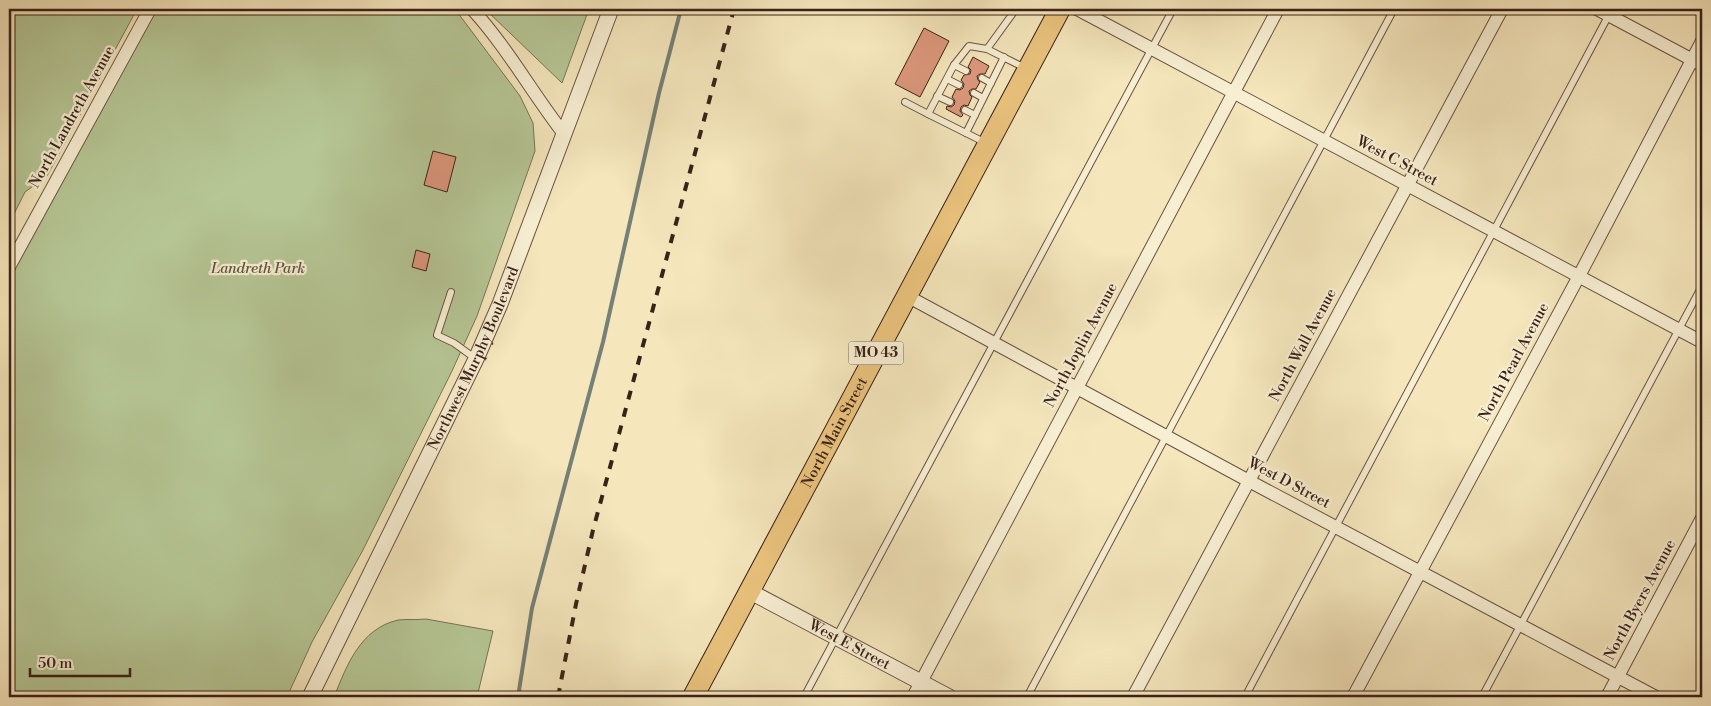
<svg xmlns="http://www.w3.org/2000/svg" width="1711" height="706" font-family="'Libre Bodoni',serif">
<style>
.green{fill:#b6c695;stroke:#787457}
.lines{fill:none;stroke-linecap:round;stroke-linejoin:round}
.stream{stroke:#758076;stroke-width:4}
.building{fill:#dc977b;stroke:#3a2219}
.service-casing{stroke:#695342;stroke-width:8}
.minor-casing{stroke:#695342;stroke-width:14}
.tertiary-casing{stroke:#695342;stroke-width:17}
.primary-casing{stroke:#3a2219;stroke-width:22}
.service{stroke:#f8efd3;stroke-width:6}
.minor{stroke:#f8efd3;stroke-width:12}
.tertiary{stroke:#f8efd3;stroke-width:15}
.primary{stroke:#eac37e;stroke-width:20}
.rail{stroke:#3a2219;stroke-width:4;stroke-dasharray:9 9;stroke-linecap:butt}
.labels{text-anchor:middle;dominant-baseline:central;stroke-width:4.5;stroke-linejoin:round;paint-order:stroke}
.shield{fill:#f8efd3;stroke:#736051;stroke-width:1}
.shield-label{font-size:14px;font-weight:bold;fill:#3a2219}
.street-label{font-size:15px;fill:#3a2219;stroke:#f8efd3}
.park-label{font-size:15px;font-style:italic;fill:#5f533e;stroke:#f8efd3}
</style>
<rect width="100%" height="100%" fill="#f5e6bc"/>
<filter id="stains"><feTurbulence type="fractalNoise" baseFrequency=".004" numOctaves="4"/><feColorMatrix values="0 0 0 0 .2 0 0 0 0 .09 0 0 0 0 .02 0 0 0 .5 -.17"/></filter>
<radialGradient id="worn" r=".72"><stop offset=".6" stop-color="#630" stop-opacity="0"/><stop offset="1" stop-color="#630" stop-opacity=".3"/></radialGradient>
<g class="green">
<polygon points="9,9 137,9 47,176 25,192 9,224"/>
<polygon points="146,9 455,9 520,96 533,123 535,151 477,316 452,371 363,550 312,642 287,697 9,697 9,277"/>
<polygon points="485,9 589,9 562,83"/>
<path d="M426 619 493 631 477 697H334C347 665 360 629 398 620 407 619 417 620 426 619Z"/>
</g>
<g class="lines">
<polyline class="stream" points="518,697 532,608 603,342 659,93 681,9"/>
</g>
<g class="building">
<polygon points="924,28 949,41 920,97 895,84"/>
<polygon points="973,57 989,66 985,74 980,74 977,76 978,80 980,82 976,89 972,89 969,91 970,95 972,97 968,106 964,105 961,107 960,111 963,115 961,117 946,109 947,106 951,107 954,105 955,101 952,97 956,89 960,90 963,88 964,84 961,80 964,75 970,74 971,70 968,67"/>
<polygon points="433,151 456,157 447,192 424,185"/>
<polygon points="416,250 430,254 426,271 412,267"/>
</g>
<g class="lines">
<defs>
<g id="service">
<polyline points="987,49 1025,68"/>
<polyline points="954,65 966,71"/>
<polyline points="982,78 991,83"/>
<polyline points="947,79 959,85"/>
<polyline points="974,93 983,98"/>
<polyline points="937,96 950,102"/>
<polyline points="905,102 928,114"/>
<polyline points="965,110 975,115"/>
<polyline points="966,133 1004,57"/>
<polyline points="986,143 928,114 954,65 969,46 987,49 1016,9"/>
<polyline points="451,292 437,335 454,343 476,359"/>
<polyline points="804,697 1173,9"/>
<polyline points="1027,697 1394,9"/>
<polyline points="1245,697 1612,9"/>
<polyline points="1482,697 1702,286"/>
</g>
<g id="minor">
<path d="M472 9C507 47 532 93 564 134"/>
<polyline points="1077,9 1702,342"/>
<polyline points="1597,9 1702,65"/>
<polyline points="9,267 150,9"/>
<polyline points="907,296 1249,481 1656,697"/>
<polyline points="913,697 1278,9"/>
<polyline points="1133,697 1502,9"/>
<polyline points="1353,697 1579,276 1702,41"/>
<polyline points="1607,697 1702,518"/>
</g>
<g id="tertiary">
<path id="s1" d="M749 591 949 697"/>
<path id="s2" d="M310 697 476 359 500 304 611 9"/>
</g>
<g id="primary">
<path id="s3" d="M693 697 1060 9"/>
</g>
</defs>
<use href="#service" class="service-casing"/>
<use href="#minor" class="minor-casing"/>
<use href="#tertiary" class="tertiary-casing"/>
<use href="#primary" class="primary-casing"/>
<use href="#service" class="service"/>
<use href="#minor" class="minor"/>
<use href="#tertiary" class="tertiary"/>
<use href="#primary" class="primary"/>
<polyline class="rail" points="558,697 576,604 593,530 734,9"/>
</g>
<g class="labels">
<rect class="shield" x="848.5" y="341.5" width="55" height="23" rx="4"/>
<g class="shield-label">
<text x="876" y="353">MO 43</text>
</g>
<g class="street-label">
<text transform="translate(72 117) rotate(-61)">North Landreth Avenue</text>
<text transform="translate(1397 161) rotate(28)">West C Street</text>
<text transform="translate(1081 345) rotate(-62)">North Joplin Avenue</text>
<text transform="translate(1303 345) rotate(-62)">North Wall Avenue</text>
<text stroke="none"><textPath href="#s2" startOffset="376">Northwest Murphy Boulevard</textPath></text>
<text transform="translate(1514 362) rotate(-62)">North Pearl Avenue</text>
<text stroke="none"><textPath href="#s3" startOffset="300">North Main Street</textPath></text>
<text transform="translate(1289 483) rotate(28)">West D Street</text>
<text transform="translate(1640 600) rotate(-62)">North Byers Avenue</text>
<text stroke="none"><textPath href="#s1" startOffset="114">West E Street</textPath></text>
</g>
<g class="park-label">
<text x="258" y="268">Landreth Park</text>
</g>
</g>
<rect width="1711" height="706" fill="none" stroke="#f5e6bc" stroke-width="30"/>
<rect x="10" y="10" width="1691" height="686" fill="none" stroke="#3a2219" stroke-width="2.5"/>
<rect x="15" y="15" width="1681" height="676" fill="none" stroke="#3a2219"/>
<path d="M30 668v8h100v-8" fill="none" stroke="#3a2219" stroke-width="2.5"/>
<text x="38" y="668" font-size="15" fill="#3a2219" stroke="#f8efd3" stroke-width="4" paint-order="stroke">50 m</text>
<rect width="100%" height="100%" filter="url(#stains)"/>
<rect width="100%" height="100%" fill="url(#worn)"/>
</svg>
